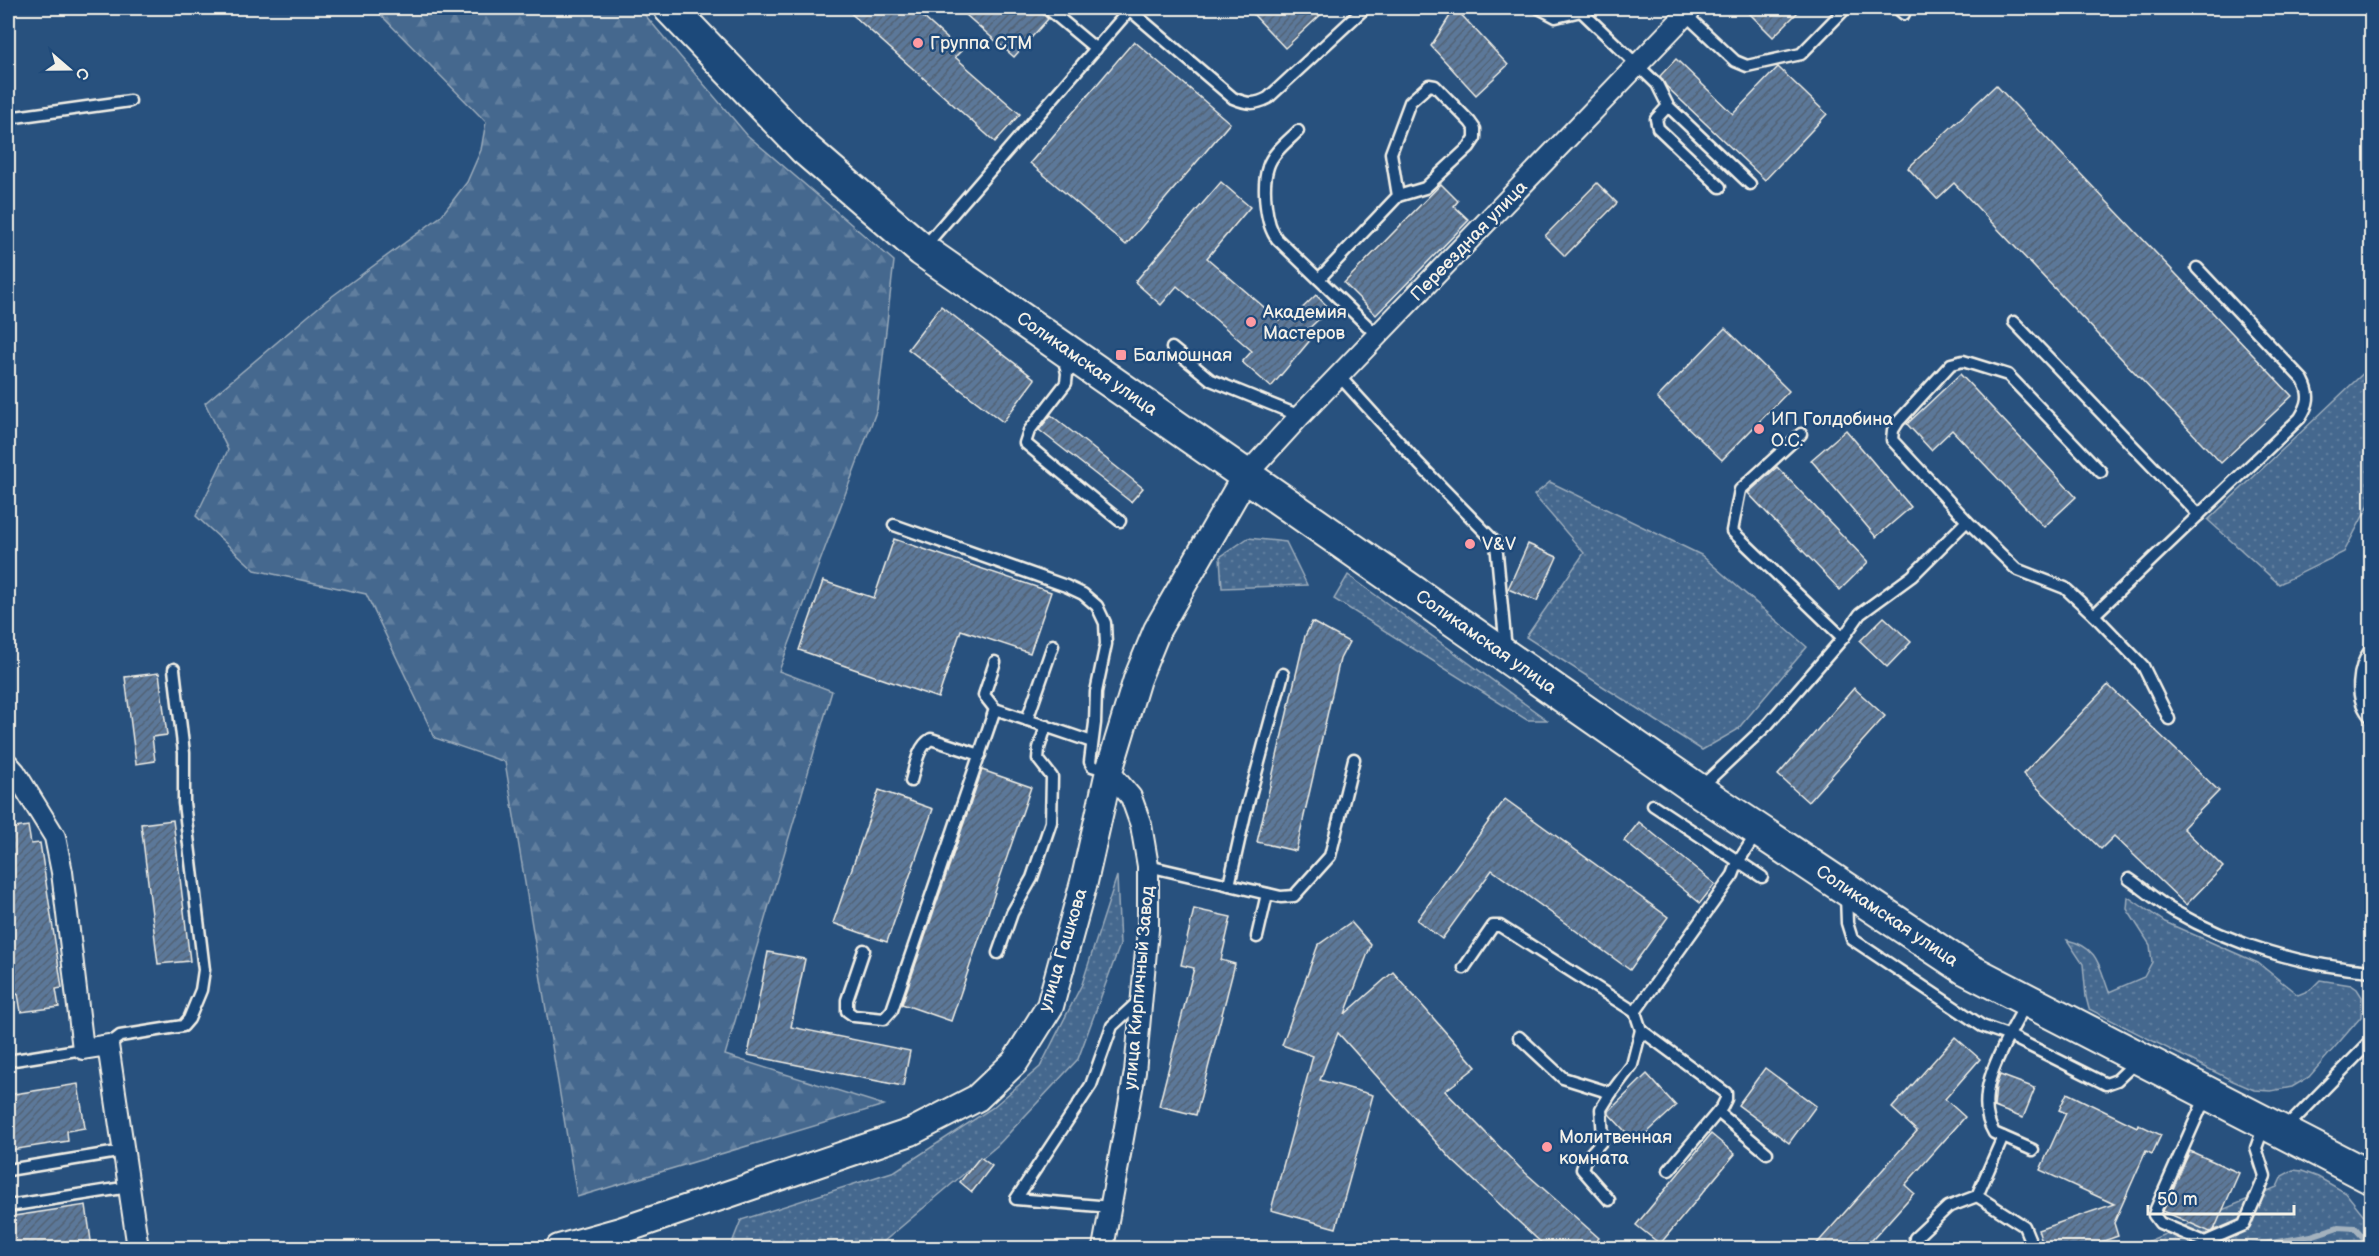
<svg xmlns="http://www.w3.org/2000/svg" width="2379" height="1256" font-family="'Balsamiq Sans',sans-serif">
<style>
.grass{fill:url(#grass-dots);stroke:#9cacbb;stroke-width:1.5}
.forest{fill:url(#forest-firs);stroke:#9cacbb;stroke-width:1.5}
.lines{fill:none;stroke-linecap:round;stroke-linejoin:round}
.stream{stroke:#a4b2be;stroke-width:6}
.building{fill:url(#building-hatch);stroke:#f4f1e8;stroke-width:1.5}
.service-casing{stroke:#f4f1e8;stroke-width:15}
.minor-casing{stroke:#f4f1e8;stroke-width:24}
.tertiary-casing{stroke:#f4f1e8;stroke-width:30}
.primary-casing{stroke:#f4f1e8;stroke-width:36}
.service{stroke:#1f4a7a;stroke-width:10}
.minor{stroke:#1f4a7a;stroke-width:20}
.tertiary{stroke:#1f4a7a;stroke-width:26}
.primary{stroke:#1f4a7a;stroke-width:32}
.poi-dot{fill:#ff9aa2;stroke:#1f4a7a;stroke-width:2}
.labels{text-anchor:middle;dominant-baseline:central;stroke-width:5;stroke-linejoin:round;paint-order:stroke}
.poi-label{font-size:18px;fill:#f4f1e8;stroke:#1f4a7a;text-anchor:start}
.street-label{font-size:18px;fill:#f4f1e8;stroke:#1f4a7a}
</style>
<defs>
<pattern id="grass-dots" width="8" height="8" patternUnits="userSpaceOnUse" patternTransform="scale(1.5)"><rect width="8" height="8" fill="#45688e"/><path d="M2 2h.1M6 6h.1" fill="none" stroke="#607e9e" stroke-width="1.8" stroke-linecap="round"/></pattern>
<pattern id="forest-firs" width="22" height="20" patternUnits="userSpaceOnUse" patternTransform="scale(1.5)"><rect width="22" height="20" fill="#45688e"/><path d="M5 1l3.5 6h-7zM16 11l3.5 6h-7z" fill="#607e9e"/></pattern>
<pattern id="building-hatch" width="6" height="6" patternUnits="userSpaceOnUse" patternTransform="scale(1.5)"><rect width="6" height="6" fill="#5b7899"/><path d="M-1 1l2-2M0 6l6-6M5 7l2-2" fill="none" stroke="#536274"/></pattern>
</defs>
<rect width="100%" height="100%" fill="#28517e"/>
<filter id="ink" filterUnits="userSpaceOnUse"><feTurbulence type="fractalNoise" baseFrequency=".0167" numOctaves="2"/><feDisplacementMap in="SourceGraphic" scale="12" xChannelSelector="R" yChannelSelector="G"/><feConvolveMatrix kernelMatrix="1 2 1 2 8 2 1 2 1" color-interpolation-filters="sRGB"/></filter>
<g filter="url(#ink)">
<g class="grass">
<polygon points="2371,366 2371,501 2344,552 2279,584 2208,520"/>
<polygon points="1550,482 1701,555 1807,647 1737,730 1702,750 1526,637 1584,553 1534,495"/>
<polygon points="1248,538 1286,542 1307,585 1222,588 1220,557"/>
<polygon points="1348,575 1547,720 1527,720 1334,599"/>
<polygon points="1117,876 1120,945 1078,1059 998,1145 876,1248 730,1248 741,1220 895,1171 992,1108 1040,1067 1082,984"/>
<path d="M2128 897 2165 922 2258 963 2298 995 2310 990 2320 980 2351 985 2357 989 2362 997 2361 1017 2309 1077 2292 1087 2271 1091 2254 1090 2233 1081 2089 1009 2086 997 2083 964 2067 940C2098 947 2099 965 2109 992L2144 977 2152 962 2150 945 2127 909Z"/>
<polygon points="2293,1170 2302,1171 2318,1177 2346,1193 2370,1223 2371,1237 2353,1248 2132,1248 2277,1187 2282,1176"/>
</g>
<polygon class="forest" points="374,8 639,8 747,135 894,261 877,409 779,671 832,691 725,1055 884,1105 577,1197 505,762 435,738 366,594 255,570 196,516 228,450 205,403 327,300 441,216 467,182 481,150 486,122"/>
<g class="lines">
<polyline class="stream" points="2244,1248 2311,1236 2338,1227 2355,1228 2364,1238"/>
</g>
<g class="building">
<polygon points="845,8 913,8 961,51 955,57 1020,114 995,142"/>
<polygon points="958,8 1037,8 1048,19 1014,57"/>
<polygon points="1262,8 1328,8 1285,48 1254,15"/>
<polygon points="1455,8 1508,65 1476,95 1431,46"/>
<polygon points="1744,8 1802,8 1773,37"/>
<polygon points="1134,41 1230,123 1126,245 1030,163"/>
<polygon points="1676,59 1733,114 1778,67 1827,114 1765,180 1666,86 1660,76"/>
<polygon points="1996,85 2292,396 2221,463 1954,183 1937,199 1908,168"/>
<polygon points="1221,182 1250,207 1207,258 1279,320 1284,314 1290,320 1316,295 1330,309 1305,332 1312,338 1271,387 1242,362 1252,351 1177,286 1161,305 1135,282"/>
<polygon points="1597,183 1617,203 1565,256 1545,236"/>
<polygon points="1441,184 1458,201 1454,206 1469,220 1376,315 1344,283"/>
<polygon points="941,306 1035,379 1003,422 908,349"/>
<polygon points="1725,328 1789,391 1722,460 1657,398"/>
<polygon points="1960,374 2076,497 2044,527 1952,430 1931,450 1907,424"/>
<polygon points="1051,415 1143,488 1131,502 1039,430"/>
<polygon points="1846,430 1911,507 1876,537 1811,460"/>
<polygon points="1777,467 1868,562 1840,590 1748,493"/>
<polygon points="894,539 1051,592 1030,653 961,630 938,698 799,650 823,581 874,598"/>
<polygon points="1528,544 1557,557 1537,601 1508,589"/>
<polygon points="1884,617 1911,642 1887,667 1860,641"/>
<polygon points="1312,622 1349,642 1340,659 1296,851 1257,842 1305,636"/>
<polygon points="159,673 167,735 152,737 155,761 136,764 125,677"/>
<polygon points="2108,685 2219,791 2183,828 2223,867 2186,905 2114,836 2101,849 2023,774"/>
<polygon points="1854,688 1885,716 1808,802 1778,775"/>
<polygon points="982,770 1031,787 951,1021 902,1004"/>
<polygon points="879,790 933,809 887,942 833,923"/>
<polygon points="1505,799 1668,917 1630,970 1492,870 1442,939 1417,920"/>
<polygon points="173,820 190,961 158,964 141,824"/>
<polygon points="1639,822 1715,884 1700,903 1624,841"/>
<polygon points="28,826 31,844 40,843 62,988 56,989 59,1007 21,1012 18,994 10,995 8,976 8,829"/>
<polygon points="1194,909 1231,917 1221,960 1235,964 1196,1115 1159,1106 1194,968 1181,965"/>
<polygon points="1351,922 1371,945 1345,1014 1393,972 1476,1067 1445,1091 1520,1168 1599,1238 1589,1248 1547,1248 1453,1161 1338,1033 1320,1080 1373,1095 1336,1228 1271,1210 1313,1056 1282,1045 1318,945"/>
<polygon points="768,952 805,959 791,1027 910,1051 903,1086 748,1055"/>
<polygon points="1955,1037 1980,1059 1945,1099 1965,1117 1905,1185 1914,1193 1865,1248 1813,1248 1917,1131 1892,1108"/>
<polygon points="1765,1068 1816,1106 1789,1143 1738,1105"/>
<polygon points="1647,1074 1676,1106 1636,1143 1609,1114 1609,1111"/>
<polygon points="2000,1075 2035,1088 2023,1118 1994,1107 1996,1086"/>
<polygon points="78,1084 85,1128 67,1131 68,1141 11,1150 10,1141 8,1141 8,1095"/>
<polygon points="2067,1093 2137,1127 2138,1124 2161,1135 2152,1154 2146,1151 2114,1223 2118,1236 2084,1248 2044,1248 2038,1230 2114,1204 2040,1170 2066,1113 2059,1110"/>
<polygon points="1711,1134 1735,1154 1660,1244 1636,1225"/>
<polygon points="2190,1151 2239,1173 2214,1230 2210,1232 2163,1211"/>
<polygon points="980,1157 992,1166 972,1192 960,1182"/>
<polygon points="86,1205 92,1248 8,1248 8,1217"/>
</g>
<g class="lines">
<defs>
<g id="service">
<polyline points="1047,8 1096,49"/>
<polyline points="1539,8 1556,17 1581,11"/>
<polyline points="1584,8 1581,11 1657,84 1668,106 1656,119 1658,128 1720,187"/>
<polyline points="1897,8 1904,14"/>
<path d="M1130 10 1233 98C1247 104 1255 105 1268 98L1365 8"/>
<polyline points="1685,14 1735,61 1747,66 1801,54 1846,8"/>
<polyline points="1668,106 1750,184"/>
<polyline points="8,118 130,101"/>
<path d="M1298 131C1288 141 1272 153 1268 167 1262 185 1265 224 1277 239L1378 336"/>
<polyline points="924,247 1131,8"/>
<polyline points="1319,279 1398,196 1425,188 1469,147 1475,138 1475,129 1470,122 1435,86 1429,85 1410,102 1391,153 1398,196"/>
<polyline points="2014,322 2199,515"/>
<polyline points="1172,348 1211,380 1300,416"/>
<polyline points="1063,356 1067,373 1066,383 1029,431 1025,443 1120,521"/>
<polyline points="1340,377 1419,464 1496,543 1506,650"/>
<polyline points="1801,434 1740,490 1732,531 1843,638"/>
<path d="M1967 521 2016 569 2065 588 2094 615 2300 418C2309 404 2311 395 2303 380L2197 268"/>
<polyline points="894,525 1066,586 1083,594 1097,606 1105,623 1106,644 1096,692 1095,723 1090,762 1092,766 1109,771"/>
<polyline points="2094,615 2143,666 2169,719"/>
<path d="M2372 647C2357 668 2353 699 2372 719"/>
<polyline points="995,662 984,695 995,709"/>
<polyline points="1027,720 1053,645"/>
<path d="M911 781C915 767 918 746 931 739L980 755"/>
<polyline points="1700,788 1768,724 1843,638 1860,614 1912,576 1967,521 1892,440 1893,430 1898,422 1951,364 1963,361 2008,375 2101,472"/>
<polyline points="1653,805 1762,877"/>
<polyline points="1148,866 1281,897 1294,896 1330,856 1354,759"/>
<path d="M2129 879C2144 889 2158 902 2174 911 2233 945 2303 966 2372 971"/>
<polyline points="1229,885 1245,814 1283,674"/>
<polyline points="1846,895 1847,923 1852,939 1982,1026 2010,1036 2106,1084 2117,1080 2138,1060"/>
<polyline points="1257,937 1267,894"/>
<polyline points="864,950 847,1000 847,1011 854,1016 884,1019 892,1010 995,709 1092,742"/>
<polyline points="998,953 1012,913 1032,878 1051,822 1052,777 1038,759 1039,748 1046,726"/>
<polyline points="1464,968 1493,926 1500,926 1635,1012"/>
<path d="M2026 1003C2008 1040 1970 1092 1994 1133L2033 1150"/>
<polyline points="1519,1037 1563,1078 1611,1093 1632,1065 1641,1030"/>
<polyline points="108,1045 120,1036 183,1026 189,1019 201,990 204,970 184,803 184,753 174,669"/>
<polyline points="8,1061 83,1049"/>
<polyline points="2206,1096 2156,1209 2154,1215 2160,1223 2205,1242 2244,1225 2265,1176 2256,1148 2264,1126"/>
<polyline points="1718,1112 1767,1153"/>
<polyline points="2284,1130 2372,1040"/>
<polyline points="8,1170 124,1151"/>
<polyline points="1669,1170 1722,1107 1726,1099 1726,1093 1641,1030 1635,1012 1733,875 1738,862 1757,833"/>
<polyline points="1977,1196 2024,1226 2033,1248"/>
<polyline points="1609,1200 1582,1169 1585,1160 1601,1142 1603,1137 1601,1109 1611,1093"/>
<polyline points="8,1206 129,1187"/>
<polyline points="1111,1207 1016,1199 1091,1085 1112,1026 1140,1000"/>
<polyline points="1915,1238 1948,1207 1977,1196 2003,1137"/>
<polyline points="2371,1248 2372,1248"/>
</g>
<g id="minor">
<polyline points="1246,475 1300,416 1692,8"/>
<polyline points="8,764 15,772 55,837 62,872 83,1049 108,1045 138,1248"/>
<polyline points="1103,1248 1135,1072 1148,929 1148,866 1141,825 1131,797 1109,771"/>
</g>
<polyline id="tertiary" points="559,1248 620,1231 911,1132 977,1098 1015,1062 1050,1006 1084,882 1109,771 1137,679 1157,630 1246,475"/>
<polyline id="primary" points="670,8 805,149 922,250 1698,790 1965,968 2372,1178"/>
</defs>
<use href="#service" class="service-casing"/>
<use href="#minor" class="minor-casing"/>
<use href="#tertiary" class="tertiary-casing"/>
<use href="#primary" class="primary-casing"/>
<use href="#service" class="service"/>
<use href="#minor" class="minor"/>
<use href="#tertiary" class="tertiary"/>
<use href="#primary" class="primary"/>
</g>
</g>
<g class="poi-dot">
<circle cx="918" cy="43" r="6"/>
<circle cx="1251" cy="322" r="6"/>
<rect x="1115" y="349" width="12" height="12" rx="3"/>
<circle cx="1759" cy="429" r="6"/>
<circle cx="1470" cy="544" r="6"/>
<circle cx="1547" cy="1147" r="6"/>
</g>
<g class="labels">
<g class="poi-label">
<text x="930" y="43">Группа СТМ</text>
<text x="1263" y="312">Академия<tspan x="1263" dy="21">Мастеров</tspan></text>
<text x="1133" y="355">Балмошная</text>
<text x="1771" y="419">ИП Голдобина<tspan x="1771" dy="21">О.С.</tspan></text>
<text x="1482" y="544">V&amp;V</text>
<text x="1559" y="1137">Молитвенная<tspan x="1559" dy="21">комната</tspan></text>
</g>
<g class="street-label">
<text transform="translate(1469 241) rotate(-46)">Переездная улица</text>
<text transform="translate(1087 364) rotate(35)">Соликамская улица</text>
<text transform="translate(1486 642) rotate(35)">Соликамская улица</text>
<text transform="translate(1887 916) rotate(34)">Соликамская улица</text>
<text transform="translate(1063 950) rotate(-73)">улица Гашкова</text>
<text transform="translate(1139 988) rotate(-85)">улица Кирпичный Завод</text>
</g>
</g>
<rect width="2379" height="1256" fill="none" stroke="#1f4a7a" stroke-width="30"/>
<rect x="15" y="15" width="2349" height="1226" fill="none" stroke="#f4f1e8" stroke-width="2" filter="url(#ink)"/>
<g transform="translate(69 69) rotate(110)" stroke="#1f4a7a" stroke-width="4.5" paint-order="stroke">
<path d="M0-4.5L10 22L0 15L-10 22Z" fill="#f4f1e8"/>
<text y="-9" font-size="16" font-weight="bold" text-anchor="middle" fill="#f4f1e8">С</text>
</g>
<path d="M2148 1205v9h146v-9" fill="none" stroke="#f4f1e8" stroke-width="3"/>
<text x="2157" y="1205" font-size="18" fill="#f4f1e8" stroke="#1f4a7a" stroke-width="4.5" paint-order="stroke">50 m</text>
</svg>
